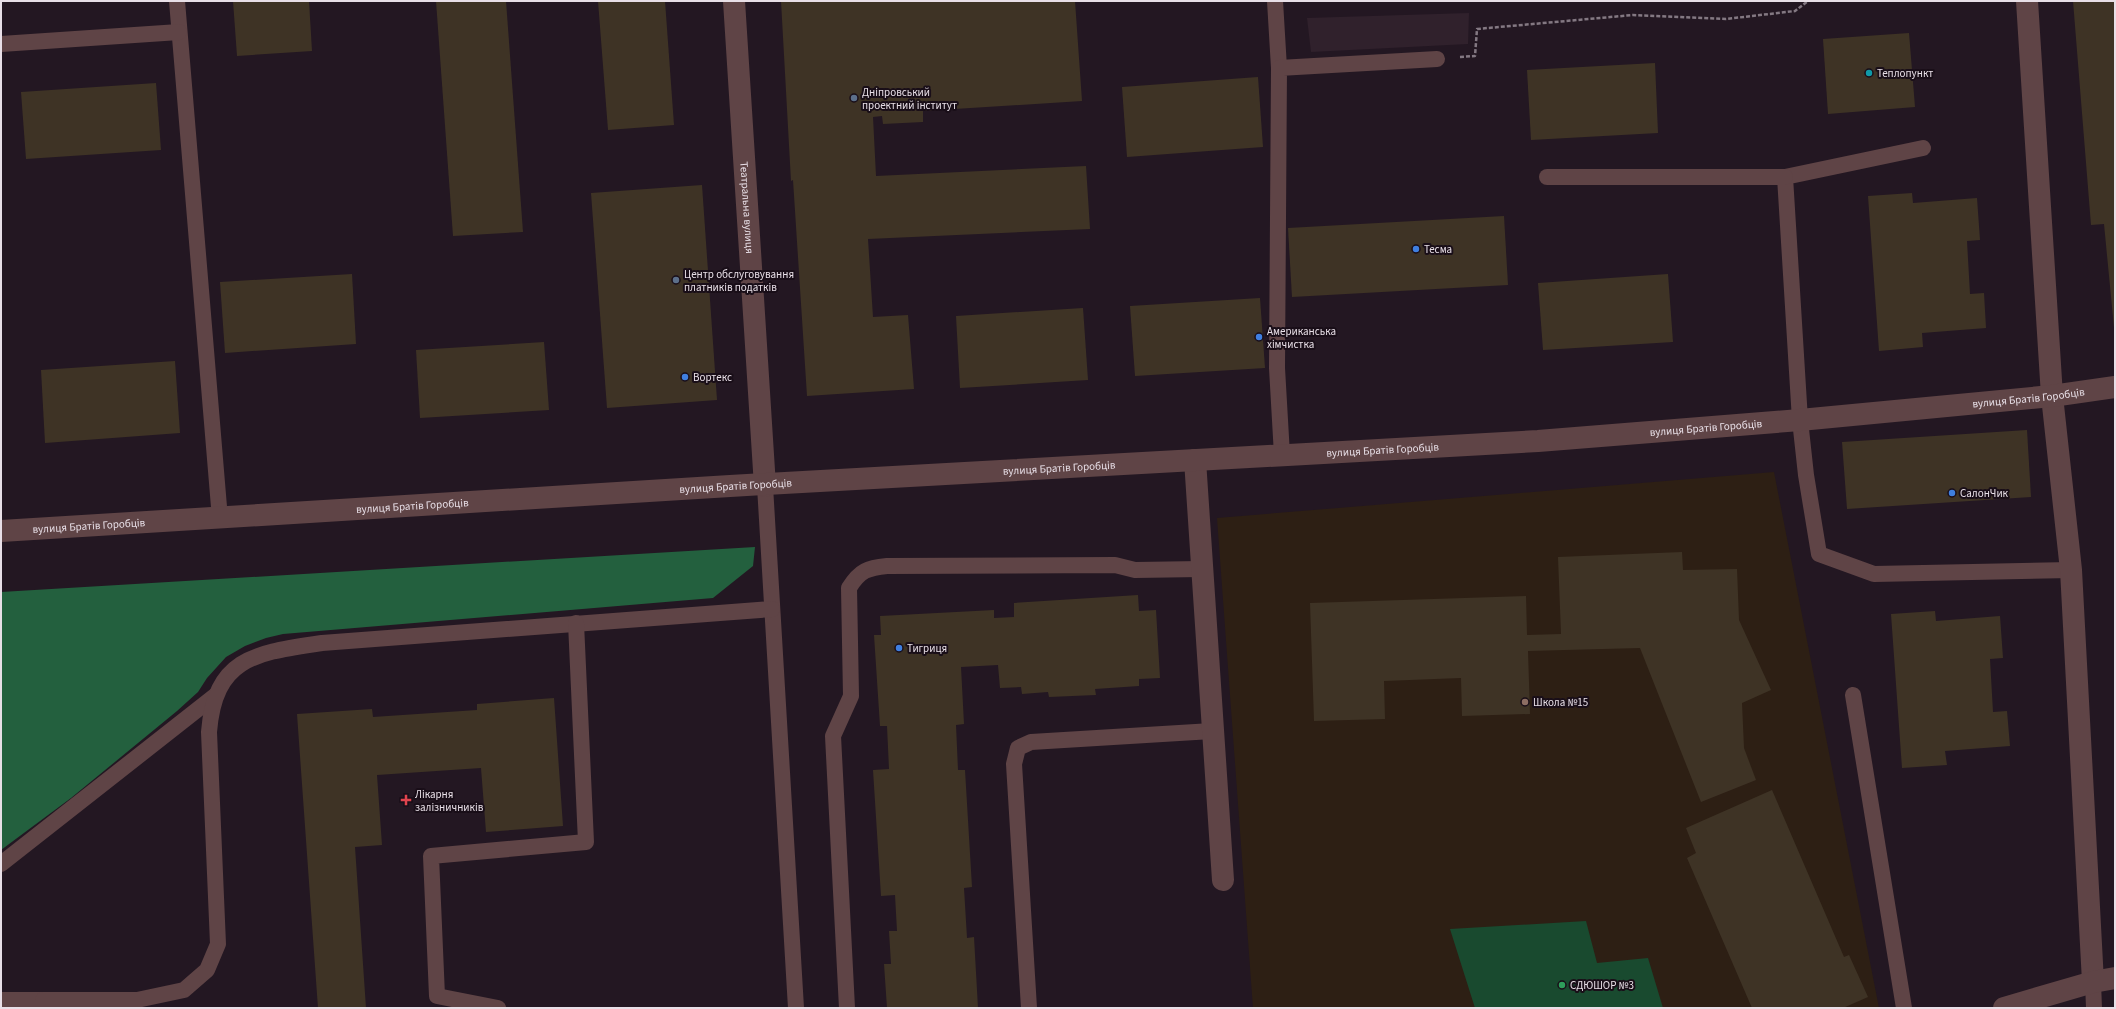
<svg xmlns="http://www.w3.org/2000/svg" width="2116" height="1009" font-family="'Source Sans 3',sans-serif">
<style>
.industrial{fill:#30212c}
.education{fill:#2d1f14}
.green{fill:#194a2f}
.forest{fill:#23603e}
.building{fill:#3e3325}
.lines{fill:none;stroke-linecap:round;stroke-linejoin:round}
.path{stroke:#837882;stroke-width:2.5;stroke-dasharray:4 2;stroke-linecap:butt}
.service{stroke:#5f4446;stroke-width:16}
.minor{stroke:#5f4446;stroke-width:22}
.tertiary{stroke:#5f4446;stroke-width:22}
.culture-dot{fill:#0f9aa8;stroke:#190e18;stroke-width:1.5}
.service-dot{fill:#5c6f8a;stroke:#190e18;stroke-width:1.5}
.shop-dot{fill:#3f7fe0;stroke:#190e18;stroke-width:1.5}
.education-dot{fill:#8d6e63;stroke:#190e18;stroke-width:1.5}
.health-dot{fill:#e0444e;stroke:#190e18;stroke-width:1.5}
.leisure-dot{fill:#2e9e5b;stroke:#190e18;stroke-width:1.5}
.labels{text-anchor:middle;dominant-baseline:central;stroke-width:4;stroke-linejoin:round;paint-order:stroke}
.poi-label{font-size:11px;fill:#e8dfe7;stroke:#190e18;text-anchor:start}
.street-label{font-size:11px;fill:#e8dfe7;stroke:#190e18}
</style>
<rect width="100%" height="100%" fill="#231722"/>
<polygon class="industrial" points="1469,13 1468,44 1311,52 1307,18"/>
<polygon class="education" points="1774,472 1879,1008 1253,1008 1217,518"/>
<polygon class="green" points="1586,921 1597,963 1648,958 1663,1008 1475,1008 1450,929"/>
<polygon class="forest" points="755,547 753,566 713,598 283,634 266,638 245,646 226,657 207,678 198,692 177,711 71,798 1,850 1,592"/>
<g class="building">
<polygon points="233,1 309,1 312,51 237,56"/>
<polygon points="436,1 506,1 523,232 453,236"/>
<polygon points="598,1 665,1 674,125 608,130"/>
<polygon points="781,1 1075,1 1082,101 923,111 923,122 883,124 882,116 873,117 876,176 1086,166 1090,229 868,239 873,317 908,315 914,389 807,396 793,180 791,181"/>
<polygon points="2073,1 2115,1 2115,338 2104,224 2091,225"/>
<polygon points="1909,33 1915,107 1828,114 1823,39"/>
<polygon points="1655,63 1658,133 1531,140 1527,70"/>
<polygon points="1258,77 1263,147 1127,157 1122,87"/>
<polygon points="156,83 161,150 26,159 21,92"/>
<polygon points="702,185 717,400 607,408 591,193"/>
<polygon points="1912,193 1913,203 1977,198 1980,240 1967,241 1970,294 1984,293 1986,328 1922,333 1923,347 1879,351 1868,196"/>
<polygon points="1504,216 1508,285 1292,297 1288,228"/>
<polygon points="352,274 356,344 225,353 220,282"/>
<polygon points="1668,274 1673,342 1543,350 1538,283"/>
<polygon points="1260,298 1265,368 1135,376 1130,306"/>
<polygon points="1083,308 1088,380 960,388 956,316"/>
<polygon points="544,342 549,410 420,418 416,350"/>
<polygon points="175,361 180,433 45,443 41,370"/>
<polygon points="2027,430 2031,497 1847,509 1842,442"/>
<polygon points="1682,552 1683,570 1737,569 1739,620 1771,690 1742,703 1744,748 1756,780 1701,802 1640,648 1528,651 1530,714 1462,716 1461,678 1384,681 1385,719 1314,721 1310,603 1526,596 1527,635 1561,634 1558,557"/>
<polygon points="1138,595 1139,611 1156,610 1160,678 1139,679 1139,686 1095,689 1096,695 1049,697 1048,692 1022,694 1021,687 1000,688 998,665 961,667 964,724 956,725 958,770 965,770 972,887 964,888 967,938 974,937 978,1008 887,1008 884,964 891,964 889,931 897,931 895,895 881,896 873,770 889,769 887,726 880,726 874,635 881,635 880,616 994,610 994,618 1014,617 1014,603"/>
<polygon points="1935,611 1936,621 2000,616 2003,658 1990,659 1993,712 2007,711 2010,746 1945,751 1947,765 1902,768 1891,614"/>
<polygon points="554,698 563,826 486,832 481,768 377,775 382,845 355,847 366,1008 318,1008 297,714 372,709 373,717 477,710 477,704"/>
<polygon points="1772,790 1844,957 1849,955 1868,997 1843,1008 1752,1008 1687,858 1696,853 1686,828"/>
</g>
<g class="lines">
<polyline class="path" points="1460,57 1475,56 1477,29 1633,15 1726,19 1795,11 1808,1"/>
<g class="service">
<polyline points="177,1 220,519"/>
<polyline points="1275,1 1279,68"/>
<polyline points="1,44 179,32"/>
<polyline points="1923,148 1785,177 1800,420 1806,475 1819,554 1874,574 2071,570"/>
<polyline points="1547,177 1785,177"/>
<polyline points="1282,455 1277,368 1279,68 1437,59"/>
<polyline points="765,486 796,1008"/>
<polyline points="1853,695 1904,1008"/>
<polyline points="1,864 216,695"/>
<polyline points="2093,982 2094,1008"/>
<polyline points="1,1000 43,1000"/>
<path d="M43 1008V1000H137L184 990 207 970 218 944 209 732C215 656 257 653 322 643L772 609"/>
<polyline points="498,1008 437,996 431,856 586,842 576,623"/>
<path d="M847 1008 833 736 851 696 849 588C860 570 868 568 887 566L1115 565 1135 570 1201 569"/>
<polyline points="1029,1008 1014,764 1018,748 1031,742 1212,731"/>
</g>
<g class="minor">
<path id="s1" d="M734 1 765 486"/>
<polyline points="2027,1 2052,396 2071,570 2093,982"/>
<polyline points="1195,460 1223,880"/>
<path id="s2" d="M1 531 730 486 1538 441 1800 420 2052 396 2115 387"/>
</g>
<polyline class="tertiary" points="2004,1008 2093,982 2115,978"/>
</g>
<circle class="culture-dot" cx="1869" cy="73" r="4"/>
<g class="service-dot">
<circle cx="854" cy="98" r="4"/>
<circle cx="676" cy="280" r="4"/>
</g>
<g class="shop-dot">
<circle cx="1416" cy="249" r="4"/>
<circle cx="1259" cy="337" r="4"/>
<circle cx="685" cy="377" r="4"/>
<circle cx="1952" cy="493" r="4"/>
<circle cx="899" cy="648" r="4"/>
</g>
<circle class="education-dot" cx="1525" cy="702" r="4"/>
<path class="health-dot" d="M404 794h4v4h4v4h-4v4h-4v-4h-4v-4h4z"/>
<circle class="leisure-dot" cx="1562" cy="985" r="4"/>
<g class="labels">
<g class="poi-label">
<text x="1877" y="73">Теплопункт</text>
<text x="862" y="92">Дніпровський<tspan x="862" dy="13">проектний інститут</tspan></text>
<text x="1424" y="249">Тесма</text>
<text x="684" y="274">Центр обслуговування<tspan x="684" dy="13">платників податків</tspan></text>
<text x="1267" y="331">Американська<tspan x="1267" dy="13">хімчистка</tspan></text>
<text x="693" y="377">Вортекс</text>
<text x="1960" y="493">СалонЧик</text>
<text x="907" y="648">Тигриця</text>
<text x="1533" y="702">Школа №15</text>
<text x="415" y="794">Лікарня<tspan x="415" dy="13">залізничників</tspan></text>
<text x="1570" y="985">СДЮШОР №3</text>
</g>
<g class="street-label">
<text stroke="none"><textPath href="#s1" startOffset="207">Театральна вулиця</textPath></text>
<text stroke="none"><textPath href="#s2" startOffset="2032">вулиця Братів Горобців</textPath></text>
<text stroke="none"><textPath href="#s2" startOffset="1708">вулиця Братів Горобців</textPath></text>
<text stroke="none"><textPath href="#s2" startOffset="1384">вулиця Братів Горобців</textPath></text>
<text stroke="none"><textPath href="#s2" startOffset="1060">вулиця Братів Горобців</textPath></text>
<text stroke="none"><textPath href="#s2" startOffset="736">вулиця Братів Горобців</textPath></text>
<text stroke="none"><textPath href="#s2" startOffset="412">вулиця Братів Горобців</textPath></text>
<text stroke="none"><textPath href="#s2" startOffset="88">вулиця Братів Горобців</textPath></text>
</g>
</g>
<rect width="2116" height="1009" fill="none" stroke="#e8dfe7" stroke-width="4"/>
</svg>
